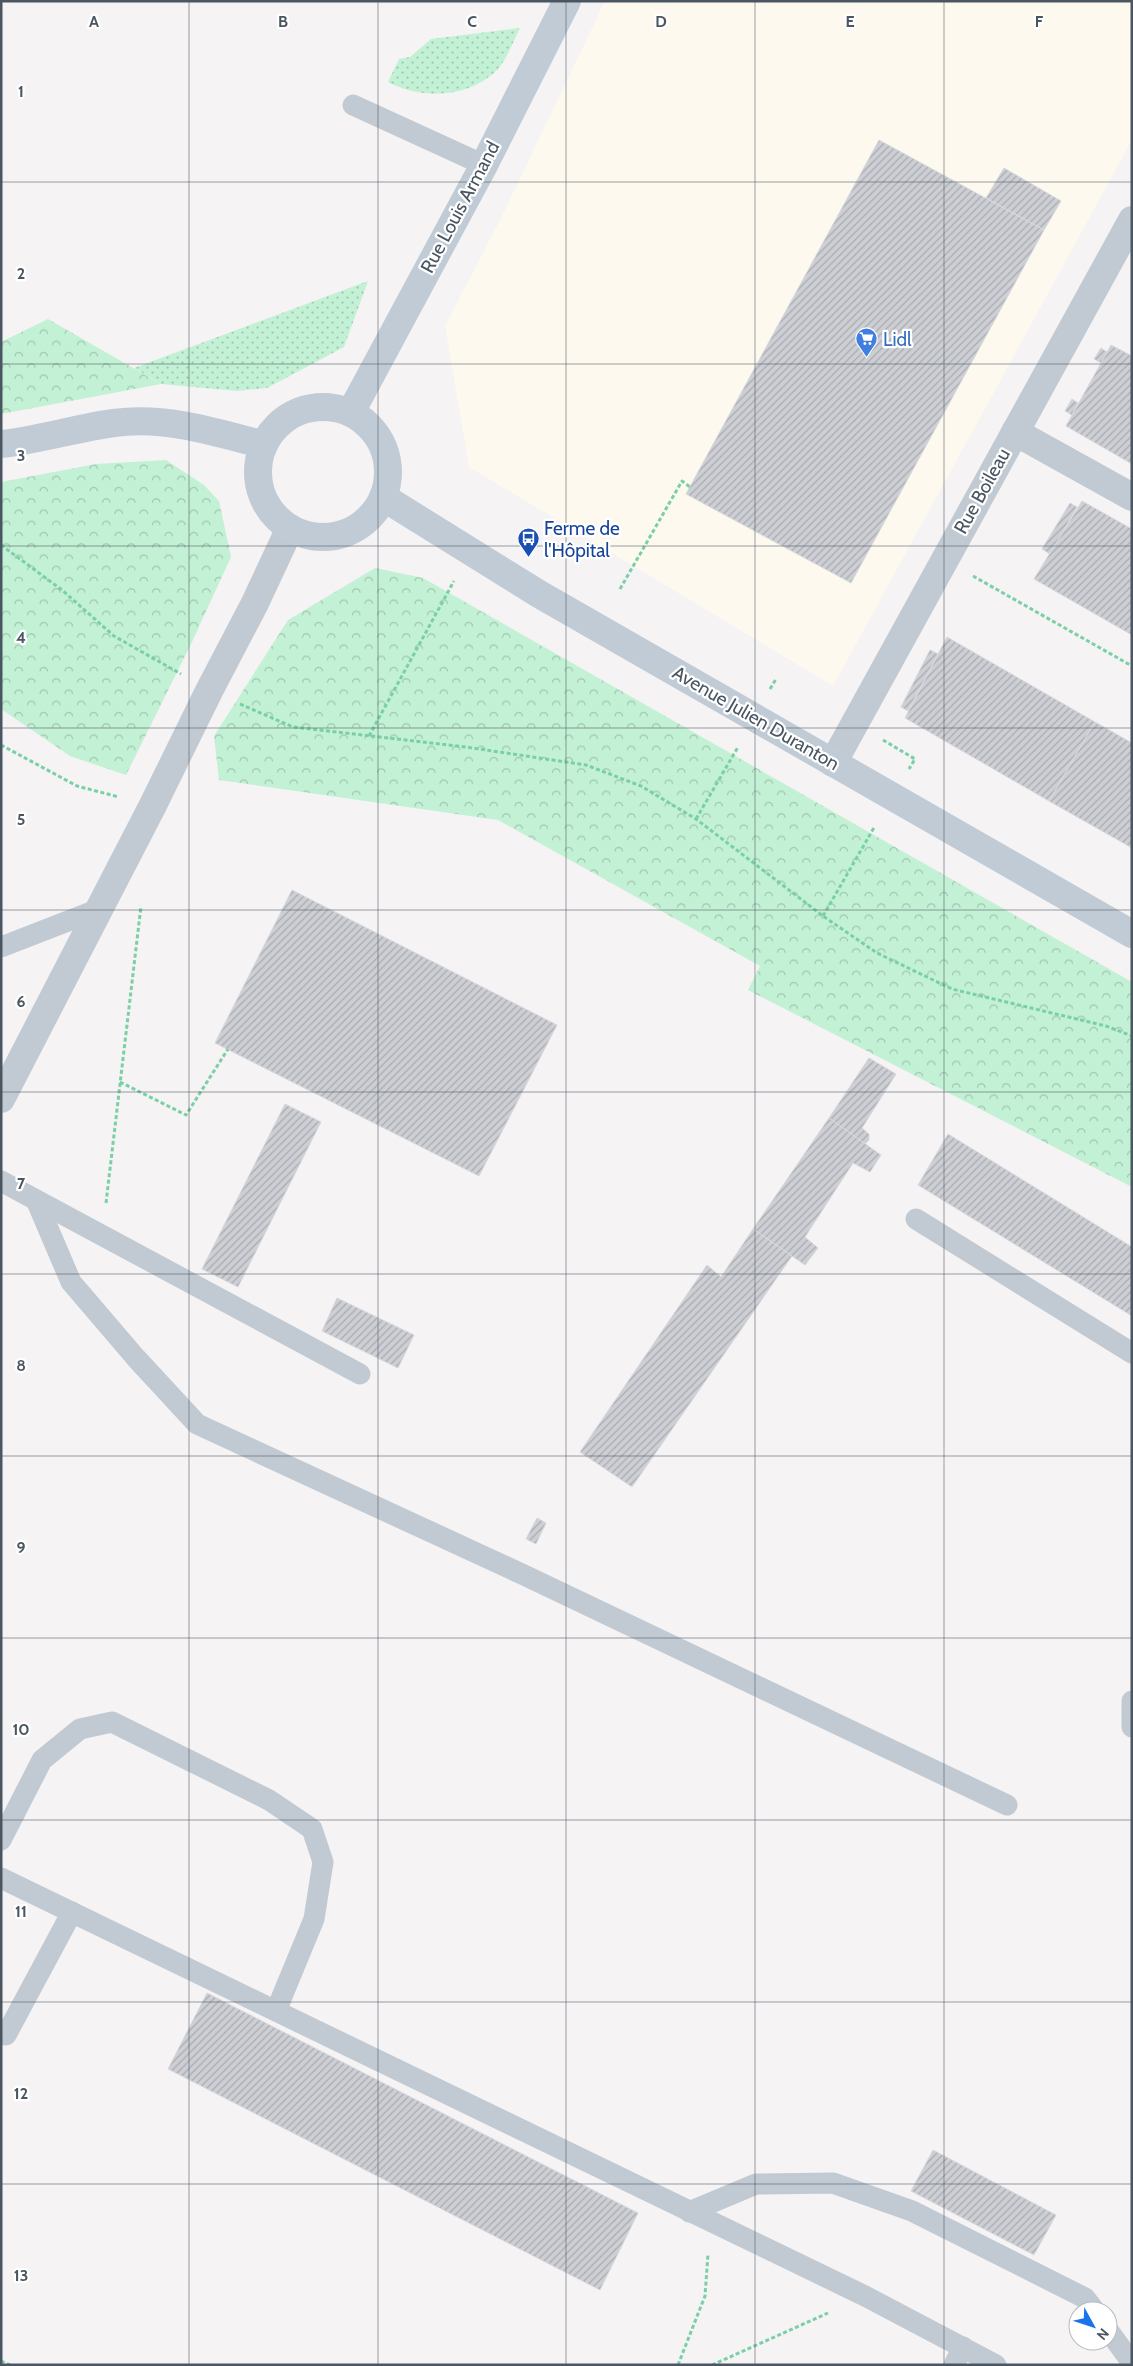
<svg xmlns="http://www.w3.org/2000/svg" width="1133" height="2366" font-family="Cabin,sans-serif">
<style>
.commercial{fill:#fdf9ef}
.grass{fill:url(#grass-dots)}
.forest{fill:url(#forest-crowns)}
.building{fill:url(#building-hatch);stroke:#d7d9de}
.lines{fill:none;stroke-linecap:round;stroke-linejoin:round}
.path{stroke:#7ad0a6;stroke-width:3;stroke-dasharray:4 2.5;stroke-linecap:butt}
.lane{stroke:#c1cad2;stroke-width:21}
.street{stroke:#c1cad2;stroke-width:28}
.secondary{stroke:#c1cbd6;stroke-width:28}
.grid{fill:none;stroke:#4a5661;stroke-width:1;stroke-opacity:0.55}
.labels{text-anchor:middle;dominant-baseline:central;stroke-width:4.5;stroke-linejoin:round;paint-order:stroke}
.street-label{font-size:19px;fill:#4a5661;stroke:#fff}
.shop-label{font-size:19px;fill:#366cbe;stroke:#fff;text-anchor:start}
.transit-label{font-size:19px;fill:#164399;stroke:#fff;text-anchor:start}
.grid-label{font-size:16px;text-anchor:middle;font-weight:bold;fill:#4a5661;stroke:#fff;stroke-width:4.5;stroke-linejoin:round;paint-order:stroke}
</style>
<defs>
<pattern id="grass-dots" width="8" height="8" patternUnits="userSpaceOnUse" patternTransform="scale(1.25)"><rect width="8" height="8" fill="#c3f1d5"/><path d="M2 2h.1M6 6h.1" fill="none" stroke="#a0c6b0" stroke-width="1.8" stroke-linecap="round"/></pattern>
<pattern id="forest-crowns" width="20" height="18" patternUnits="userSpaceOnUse" patternTransform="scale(1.25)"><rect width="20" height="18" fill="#c3f1d5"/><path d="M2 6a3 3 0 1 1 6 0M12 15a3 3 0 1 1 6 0" fill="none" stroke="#a0c6b0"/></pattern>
<pattern id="building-hatch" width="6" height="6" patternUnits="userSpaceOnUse" patternTransform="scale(1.25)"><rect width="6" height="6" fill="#cdcfd5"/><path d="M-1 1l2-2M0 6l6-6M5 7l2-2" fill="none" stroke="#a8abb0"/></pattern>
</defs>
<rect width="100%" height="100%" fill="#f5f3f3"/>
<polygon class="commercial" points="605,1 1132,1 1132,140 833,686 469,467 445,326 502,216"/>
<g class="grass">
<path d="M520 28C513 41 507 60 497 70 469 98 422 100 388 82L399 59 410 57 431 39Z"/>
<polygon points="368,281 344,347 267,388 237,391 161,384 134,368"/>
</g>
<g class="forest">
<polygon points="48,319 161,384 1,414 1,342"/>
<polygon points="166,460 204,485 219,501 231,557 191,644 126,775 70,756 1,709 1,482 96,464"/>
<polygon points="375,568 423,578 1132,982 1132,1187 748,990 760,966 498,820 219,780 214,736 288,620"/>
</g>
<g class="building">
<polygon points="879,140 1044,230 851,583 686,494"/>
<polygon points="1004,168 1061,201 1044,230 986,198"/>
<polygon points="1111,345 1132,356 1132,464 1066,426"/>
<polygon points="1101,348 1107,352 1101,363 1094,359"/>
<polygon points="1072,399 1078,403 1072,415 1065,411"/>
<polygon points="1082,501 1132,529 1132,635 1034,579"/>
<polygon points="1070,503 1077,507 1050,554 1042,549"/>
<polygon points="947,637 1095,722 1049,801 905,718"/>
<polygon points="930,650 938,654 908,711 901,707"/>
<polygon points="1095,722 1132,743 1132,848 1049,801"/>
<polygon points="292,890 557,1025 479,1176 215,1043"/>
<polygon points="869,1058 896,1074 862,1128 869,1134 869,1140 865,1144 829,1118"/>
<polygon points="285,1104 321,1122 238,1287 202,1269"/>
<polygon points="829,1118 881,1155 870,1172 853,1163 805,1237 818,1248 805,1265 753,1229"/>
<polygon points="948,1134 1132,1247 1132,1316 918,1185"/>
<polygon points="753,1229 792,1256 632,1487 580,1452 707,1265 721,1277"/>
<polygon points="337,1298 414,1335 398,1368 322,1331"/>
<polygon points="537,1518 546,1523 536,1544 526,1539"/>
<polygon points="207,1993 638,2213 600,2290 168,2069"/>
<polygon points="933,2150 1056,2215 1034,2255 911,2191"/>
</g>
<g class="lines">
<g class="path">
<polyline points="1,545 62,590 114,636 181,674"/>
<polyline points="973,576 1132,666"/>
<polyline points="620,589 682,481 690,487"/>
<polyline points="770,689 776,679"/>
<polyline points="240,704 293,727 466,747 586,765 641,786 696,819 823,916 877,953 952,989 1106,1026 1132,1036"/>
<polyline points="369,736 454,581"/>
<polyline points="883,740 915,759 909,769"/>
<polyline points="1,745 77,786 119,797"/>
<polyline points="696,819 738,747"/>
<polyline points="823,916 875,826"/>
<polyline points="120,1082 186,1115 228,1049"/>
<polyline points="106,1203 141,906"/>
<polyline points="1,2361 10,2365"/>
<polyline points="678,2365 705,2296 708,2254"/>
<polyline points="712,2365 828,2313"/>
</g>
<g class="lane">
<polyline points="353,105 484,165"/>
<polyline points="1,947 99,909"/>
<polyline points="1,1181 360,1374"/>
<polyline points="36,1200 71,1282 136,1358 197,1424 524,1575 1007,1805"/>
<polyline points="916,1219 1132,1353"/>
<polyline points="1132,1701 1132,1727"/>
<polyline points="1,1840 42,1760 80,1729 112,1722 269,1800 312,1829 323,1862 314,1919 276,2011"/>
<polyline points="1,1878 865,2296 996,2365"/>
<polyline points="6,2035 72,1912"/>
<polyline points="689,2212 756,2184 833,2183 912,2211 1085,2298 1095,2311"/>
<polyline points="1108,2330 1132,2363"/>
<polyline points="954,2365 963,2347"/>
</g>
<g class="street">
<polyline points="1015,432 1132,497"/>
<polyline points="833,763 1132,220"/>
<polyline points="1,1099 153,805 209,691 255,603 290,528"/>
</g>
<g class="secondary">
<circle cx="323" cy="472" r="65"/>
<polyline points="351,412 484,165 567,1"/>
<path d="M1 444C39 440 76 428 114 423 165 416 216 432 264 445"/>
<polyline points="383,497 539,594 1132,934"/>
</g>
</g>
<path class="grid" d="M189 1V2365M378 1V2365M566 1V2365M755 1V2365M944 1V2365M1 182H1132M1 364H1132M1 546H1132M1 728H1132M1 910H1132M1 1092H1132M1 1274H1132M1 1456H1132M1 1638H1132M1 1820H1132M1 2002H1132M1 2184H1132"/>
<defs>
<symbol id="supermarket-pin" viewBox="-11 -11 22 30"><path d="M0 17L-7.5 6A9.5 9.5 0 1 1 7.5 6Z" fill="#3f7fe0" stroke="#fff"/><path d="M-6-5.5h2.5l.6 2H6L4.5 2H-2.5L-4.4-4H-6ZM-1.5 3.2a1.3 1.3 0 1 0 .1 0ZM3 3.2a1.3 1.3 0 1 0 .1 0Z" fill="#fff"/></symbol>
<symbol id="bus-pin" viewBox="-11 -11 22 30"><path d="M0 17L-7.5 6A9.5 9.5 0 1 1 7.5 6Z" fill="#1a4fb4" stroke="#fff"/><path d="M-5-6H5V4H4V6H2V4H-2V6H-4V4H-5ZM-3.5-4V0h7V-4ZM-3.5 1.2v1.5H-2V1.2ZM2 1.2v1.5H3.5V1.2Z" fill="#fff"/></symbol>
</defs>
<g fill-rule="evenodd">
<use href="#supermarket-pin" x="854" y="326" width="25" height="34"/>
<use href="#bus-pin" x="516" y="526" width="25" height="34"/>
</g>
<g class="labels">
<g class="street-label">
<text transform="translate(460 207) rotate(-62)">Rue Louis Armand</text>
<text transform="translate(982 491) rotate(-61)">Rue Boileau</text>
<text transform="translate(756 718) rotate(30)">Avenue Julien Duranton</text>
</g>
<g class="shop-label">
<text x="883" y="339">Lidl</text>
</g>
<g class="transit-label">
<text x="544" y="528">Ferme de<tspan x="544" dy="22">l'Hôpital</tspan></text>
</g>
</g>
<g class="grid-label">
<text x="94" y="27">A</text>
<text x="283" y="27">B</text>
<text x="472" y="27">C</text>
<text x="661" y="27">D</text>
<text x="850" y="27">E</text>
<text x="1039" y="27">F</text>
<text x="21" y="97">1</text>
<text x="21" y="279">2</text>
<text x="21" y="461">3</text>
<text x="21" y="643">4</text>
<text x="21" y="825">5</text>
<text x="21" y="1007">6</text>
<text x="21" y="1189">7</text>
<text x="21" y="1371">8</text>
<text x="21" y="1553">9</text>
<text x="21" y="1735">10</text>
<text x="21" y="1917">11</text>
<text x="21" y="2099">12</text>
<text x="21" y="2281">13</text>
</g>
<rect width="1133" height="2366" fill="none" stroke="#4a5661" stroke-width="5"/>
<g transform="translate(1093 2326) rotate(130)"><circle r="24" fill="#ffffff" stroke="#b7bbc0"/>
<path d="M0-4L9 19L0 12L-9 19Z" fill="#1a73e8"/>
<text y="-8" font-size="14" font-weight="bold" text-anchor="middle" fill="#4a5661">N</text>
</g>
</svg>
